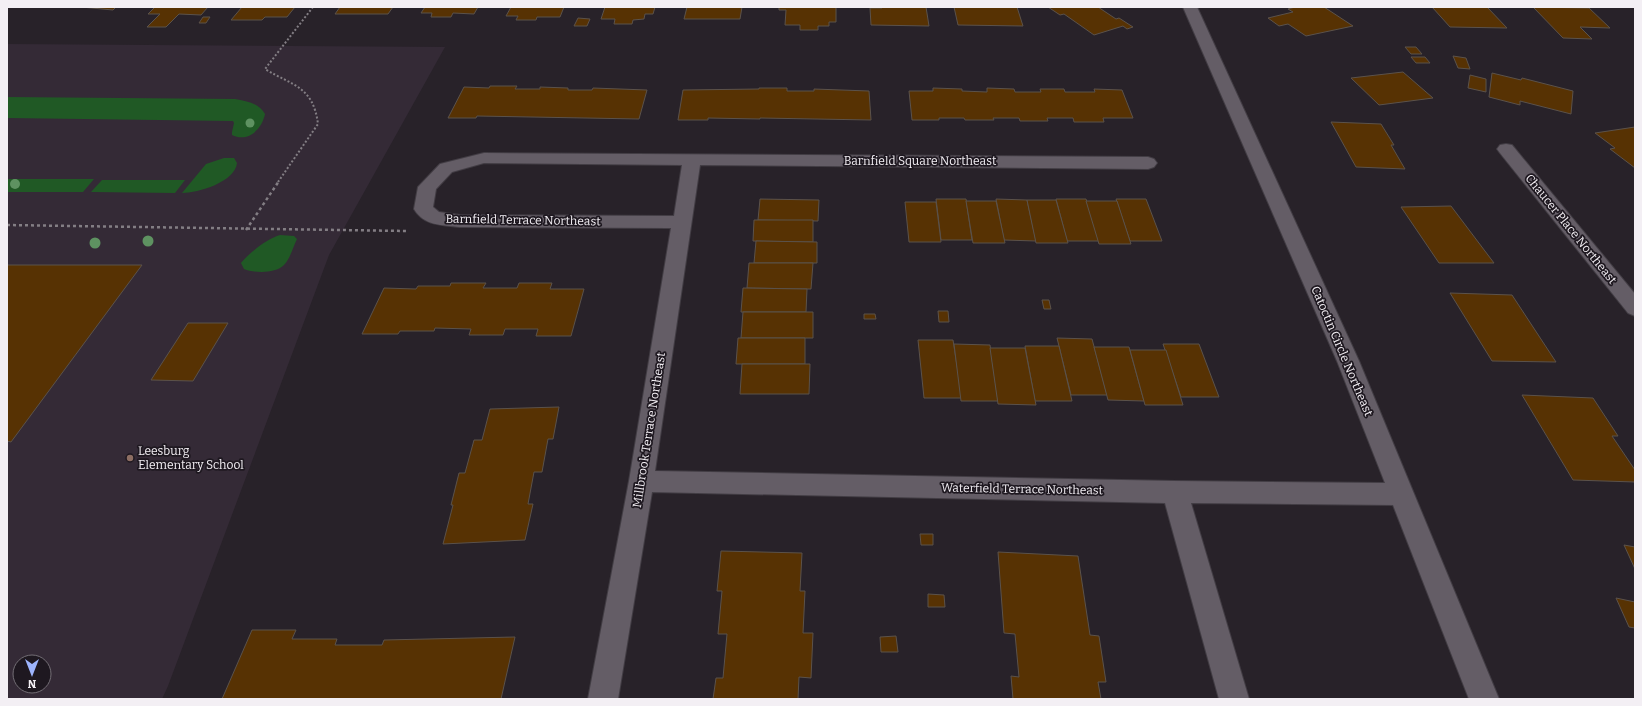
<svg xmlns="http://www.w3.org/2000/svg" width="1642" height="706" font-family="Bitter,serif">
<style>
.built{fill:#342a36;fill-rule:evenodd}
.green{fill:#205925}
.building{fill:#573203;stroke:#5b524b}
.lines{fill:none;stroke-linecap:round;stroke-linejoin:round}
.minor-casing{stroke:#423d44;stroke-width:2}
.path-far1{stroke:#837e84;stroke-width:2;stroke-dasharray:2 2;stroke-linecap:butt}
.path{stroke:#837e84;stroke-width:2.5;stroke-dasharray:3 3;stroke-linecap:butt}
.minor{fill:#645d66;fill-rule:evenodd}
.tree{fill:#5e9261}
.education-dot{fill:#8d6e63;stroke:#1e1820;stroke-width:1.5}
.labels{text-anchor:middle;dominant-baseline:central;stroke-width:3.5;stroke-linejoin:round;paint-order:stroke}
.street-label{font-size:12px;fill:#f3eff4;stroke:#1e1820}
.poi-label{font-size:12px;fill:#f3eff4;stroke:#1e1820;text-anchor:start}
</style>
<rect width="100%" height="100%" fill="#282229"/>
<path class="built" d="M7 44 445 47 329 255 168 686 162 699H7ZM20 662H44V686H20Z"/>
<g class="green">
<path d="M7 97 235 99C246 101 259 103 265 114 262 129 248 143 232 135V132L234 123 233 121 7 118Z"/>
<path d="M224 158H234L237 163C235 182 198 193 182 193L206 164Z"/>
<polygon points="7,179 94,179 83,192 7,192"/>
<polygon points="102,180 185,180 175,193 91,192"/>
<path d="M280 235 294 236 297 239C293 247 290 259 284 265 275 274 254 273 244 269L241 263C250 252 267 239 280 235Z"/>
</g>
<g class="building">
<polygon points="81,7 116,7 113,10"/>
<polygon points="155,7 208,7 201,15 179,14 166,27 147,27 160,14 148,14"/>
<polygon points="242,7 295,7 287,17 265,17 262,20 231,20"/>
<polygon points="340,7 393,7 388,14 335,14"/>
<polygon points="425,7 478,7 474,14 453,13 451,17 431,17 432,13 421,13"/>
<polygon points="511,7 564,7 560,17 537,17 536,20 516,20 518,16 506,16"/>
<polygon points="605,7 655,7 653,14 645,14 644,19 633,20 632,24 614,24 615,19 601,19"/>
<polygon points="687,7 742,7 740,19 684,19"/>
<polygon points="779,7 836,7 836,22 829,22 829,26 818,26 818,30 800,30 800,25 785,25 786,10 779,10"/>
<polygon points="881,7 926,7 929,26 871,25 870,8 882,8"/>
<polygon points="954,7 1017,7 1023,26 958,25"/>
<polygon points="1048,7 1098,7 1116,19 1119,18 1133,27 1127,29 1123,26 1094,35 1064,14 1060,15"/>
<polygon points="1295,7 1324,7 1353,26 1306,36 1288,24 1279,26 1268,18 1293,12 1288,9"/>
<polygon points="1432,7 1487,7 1507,28 1450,27"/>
<polygon points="1533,7 1589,8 1610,28 1580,27 1592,39 1563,38"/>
<polygon points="203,17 210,17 206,23 199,23"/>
<polygon points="578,18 590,19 587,26 574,26"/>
<polygon points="1405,47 1416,47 1422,54 1411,54"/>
<polygon points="1453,56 1466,58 1470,69 1458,68"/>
<polygon points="1411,57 1425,57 1430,63 1416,63"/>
<polygon points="1403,72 1433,98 1379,105 1351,78"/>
<polygon points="1492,73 1521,80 1522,78 1573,91 1571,114 1520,101 1520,105 1489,97"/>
<polygon points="1470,75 1486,79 1486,92 1468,88"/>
<polygon points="490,86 517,86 515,89 540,89 540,87 568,88 568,90 592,90 593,88 647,90 639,119 477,116 476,118 448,118 464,87 489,88"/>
<polygon points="759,88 787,88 787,91 814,91 814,89 869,91 871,120 760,118 760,119 708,118 708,120 678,120 683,90 759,89"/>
<polygon points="933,88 962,89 962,91 987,92 987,88 1014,89 1015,92 1041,92 1040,89 1064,89 1065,92 1095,92 1094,89 1122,90 1133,118 1103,118 1104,122 1074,122 1073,118 1047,118 1048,121 1020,121 1019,118 993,118 994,120 965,120 964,118 939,118 939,120 912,120 909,91 933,91"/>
<polygon points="1331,122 1381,124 1394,145 1391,145 1405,169 1356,167"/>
<polygon points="1635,127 1635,168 1610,149 1615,148 1595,133"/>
<polygon points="760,199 819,200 818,221 758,220"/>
<polygon points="936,199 966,199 972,240 941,240"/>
<polygon points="996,199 1027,200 1036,241 1004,240"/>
<polygon points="1056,199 1086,199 1099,241 1067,241"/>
<polygon points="1116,199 1146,199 1162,241 1130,241"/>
<polygon points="1027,200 1056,200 1068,243 1036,243"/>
<polygon points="966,201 996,201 1005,243 973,243"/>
<polygon points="1086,201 1117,201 1131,244 1099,244"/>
<polygon points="905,202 936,202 941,242 909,242"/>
<polygon points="1451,206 1494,263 1439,263 1401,207"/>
<polygon points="754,220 813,220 813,242 753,241"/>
<polygon points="756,241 817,242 817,263 754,263"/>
<polygon points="749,263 813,263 811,289 747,288"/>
<polygon points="7,265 142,265 11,442 7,441"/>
<polygon points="451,283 486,283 483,288 517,288 519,283 552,283 550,289 584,289 571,336 536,336 538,329 505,329 503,335 469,335 471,329 435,328 434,331 400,331 398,334 362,334 384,288 416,289 418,286 450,286"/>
<polygon points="743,288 807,289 806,312 741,312"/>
<polygon points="1450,293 1512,295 1556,362 1492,361"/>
<polygon points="1042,300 1049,300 1051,309 1044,309"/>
<polygon points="938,311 948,311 949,322 939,322"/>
<polygon points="743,312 813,312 813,338 741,338"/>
<polygon points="864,314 875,314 876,319 864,319"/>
<polygon points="188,323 228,323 193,381 151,380"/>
<polygon points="738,338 805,338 805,364 736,364"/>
<polygon points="1057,338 1092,339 1107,395 1071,395"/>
<polygon points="918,340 953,340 962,398 924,398"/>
<polygon points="954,344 990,345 998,401 961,401"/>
<polygon points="1163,344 1199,344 1219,397 1181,397"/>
<polygon points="1025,346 1059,346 1072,401 1035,401"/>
<polygon points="1094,347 1129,347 1144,401 1108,400"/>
<polygon points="990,348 1025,348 1036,405 998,404"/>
<polygon points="1130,350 1166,350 1183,405 1145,405"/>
<polygon points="742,364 810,364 809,394 740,394"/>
<polygon points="1522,395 1593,398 1618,436 1612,436 1635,470 1635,482 1573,480"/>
<polygon points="559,407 553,439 548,439 542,472 534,472 528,504 533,504 525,540 443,544 453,505 451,505 459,473 465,473 474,440 482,440 490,409"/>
<polygon points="920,534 933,534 933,545 921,545"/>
<polygon points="1624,545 1635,547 1635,569"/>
<polygon points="721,551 802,553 800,591 805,591 803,633 813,633 811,678 799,677 798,699 713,699 716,678 723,678 727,634 718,634 722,591 717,591"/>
<polygon points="998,552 1078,556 1090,635 1099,636 1106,682 1098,682 1101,699 1013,699 1011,676 1019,677 1015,634 1004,633"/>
<polygon points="928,594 944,595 945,607 928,607"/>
<polygon points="1616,598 1635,602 1635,628 1629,627"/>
<polygon points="252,630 296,630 292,639 337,639 335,645 382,645 384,640 515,637 501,699 222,699"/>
<polygon points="896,636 898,652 881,652 880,637"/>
</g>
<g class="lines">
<defs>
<g id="minor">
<path d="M1183 7H1197L1359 361 1499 699H1469L1393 505 1191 503 1249 699H1219L1165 503 652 492 618 699H588L629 481 671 228 460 227C442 225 424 226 414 209L418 187 440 164 484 153 1148 157 1154 159 1157 163 1154 167 1148 169 700 165 655 471 1175 481 1385 483 1337 361ZM484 163 682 165 674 216 460 215 439 212 433 207 436 189 452 172Z"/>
<polygon points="1506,144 1512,145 1635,294 1635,316 1628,313 1500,153 1497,149 1500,145"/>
</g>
</defs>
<use href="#minor" class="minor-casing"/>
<path class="path-far1" d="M278 182 318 124C313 86 293 86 265 69L313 7"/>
<g class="path">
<polyline points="7,225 406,231"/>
<polyline points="246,230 279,181"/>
</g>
<use href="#minor" class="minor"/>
</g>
<g class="tree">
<circle cx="250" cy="123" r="4.5"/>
<circle cx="15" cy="184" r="5"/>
<circle cx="148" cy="241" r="5.5"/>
<circle cx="95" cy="243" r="5.5"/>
</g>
<circle class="education-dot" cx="130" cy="458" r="4"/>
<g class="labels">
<g class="street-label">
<text x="920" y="161">Barnfield Square Northeast</text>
<text transform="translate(523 220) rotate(1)">Barnfield Terrace Northeast</text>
<text transform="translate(1571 229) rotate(51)">Chaucer Place Northeast</text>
<text transform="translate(1342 351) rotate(67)">Catoctin Circle Northeast</text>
<text transform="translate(649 430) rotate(-81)">Millbrook Terrace Northeast</text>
<text transform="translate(1022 489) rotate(1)">Waterfield Terrace Northeast</text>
</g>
<g class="poi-label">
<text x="138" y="451">Leesburg<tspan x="138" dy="14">Elementary School</tspan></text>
</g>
</g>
<rect width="1642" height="706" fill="none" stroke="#f3eff4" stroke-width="16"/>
<g transform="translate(32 674) rotate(180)"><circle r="19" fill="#1e1820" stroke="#736e75"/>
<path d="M0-3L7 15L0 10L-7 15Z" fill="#9db4fd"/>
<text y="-6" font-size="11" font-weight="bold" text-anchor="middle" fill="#f3eff4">N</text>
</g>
</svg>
